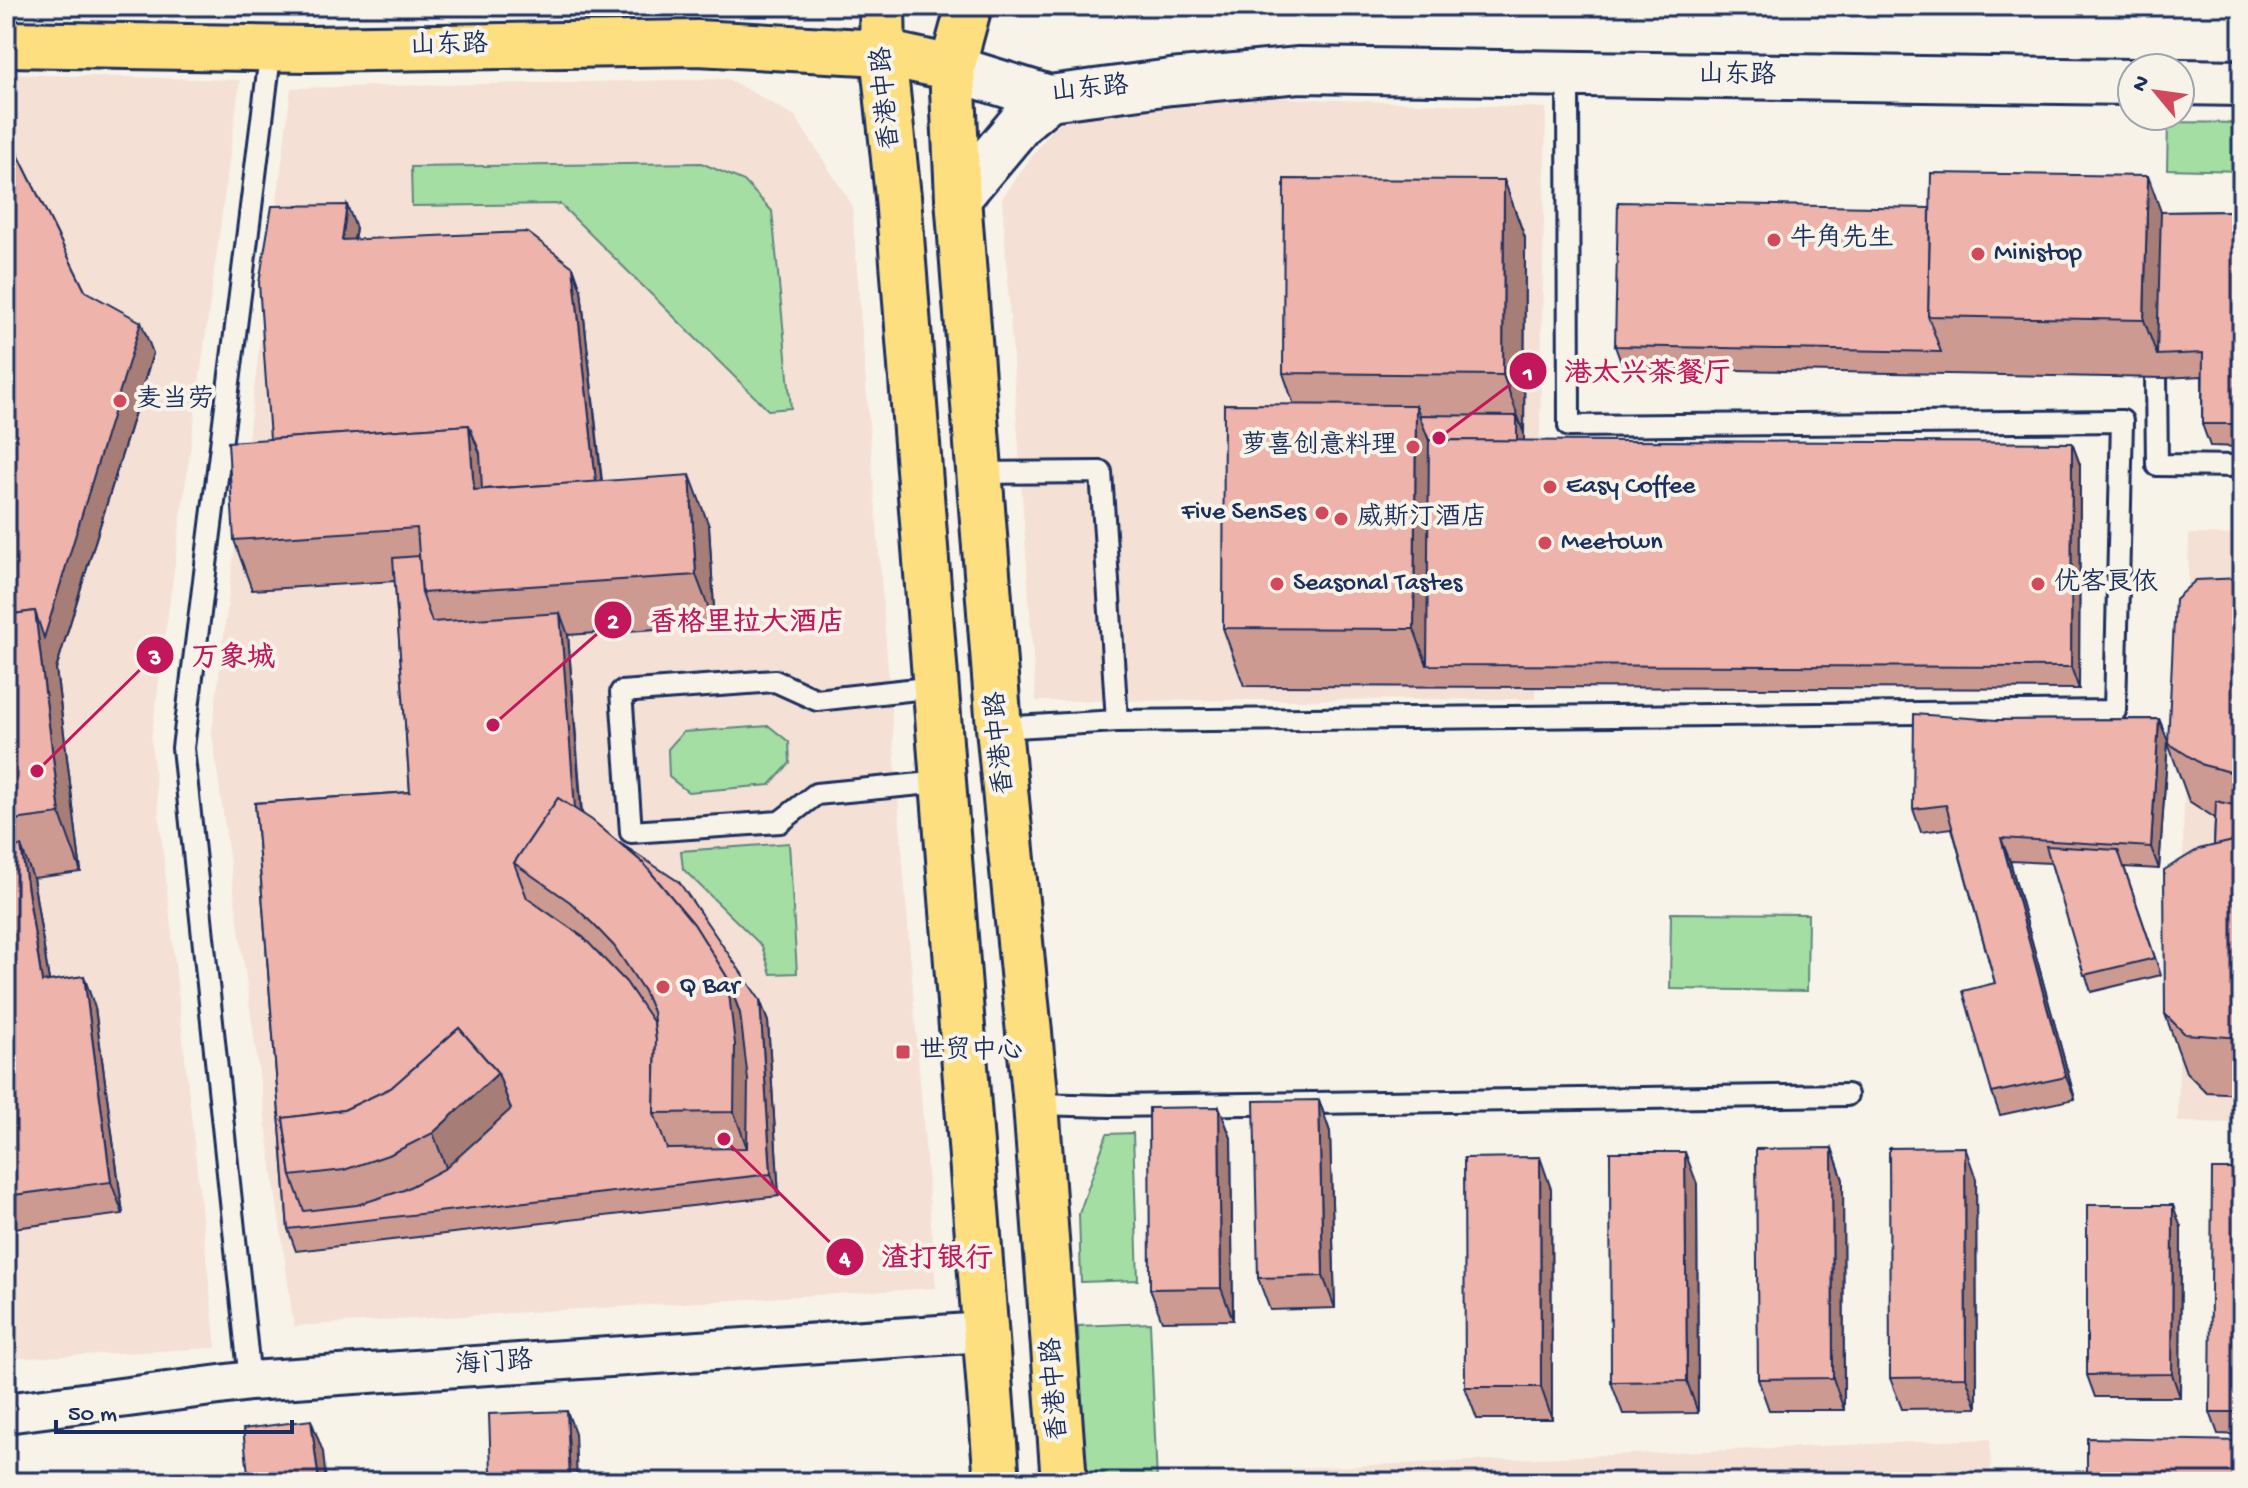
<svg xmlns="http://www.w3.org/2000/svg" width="2248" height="1488" font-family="'Gochi Hand','LXGW WenKai TC',sans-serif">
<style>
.built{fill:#f4e0d5}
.green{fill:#a4dea3;stroke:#608680;stroke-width:2}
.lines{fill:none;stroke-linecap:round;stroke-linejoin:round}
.service-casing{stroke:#1b2f5e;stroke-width:26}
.minor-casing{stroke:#1b2f5e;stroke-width:44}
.secondary-casing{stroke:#1b2f5e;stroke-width:50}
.primary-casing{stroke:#1b2f5e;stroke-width:50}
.service{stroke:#f7f3e8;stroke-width:20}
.minor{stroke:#f7f3e8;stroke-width:38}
.secondary{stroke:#f7f3e8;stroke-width:44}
.primary{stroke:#fedf80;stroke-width:44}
.wall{fill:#cd9a92;stroke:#1b2f5e;stroke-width:2}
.shaded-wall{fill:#a77d77;stroke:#1b2f5e;stroke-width:2}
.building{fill:#eeb3aa;stroke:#1b2f5e;stroke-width:2;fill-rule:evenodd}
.poi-dot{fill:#d1495b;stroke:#f7f3e8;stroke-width:3}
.labels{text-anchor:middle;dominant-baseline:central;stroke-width:8;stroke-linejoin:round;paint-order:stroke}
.street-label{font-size:26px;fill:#1b2f5e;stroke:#f7f3e8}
.poi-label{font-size:26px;fill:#1b2f5e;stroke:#f7f3e8;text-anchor:start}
.leader{fill:none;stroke:#c2185b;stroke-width:3}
.callout-dot{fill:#c2185b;stroke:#f7f3e8;stroke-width:3}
.mark-label{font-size:24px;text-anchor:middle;font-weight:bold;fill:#fff}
.callout-label{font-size:28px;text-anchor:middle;font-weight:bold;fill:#c2185b;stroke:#f7f3e8;stroke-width:8;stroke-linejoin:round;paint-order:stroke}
</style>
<rect width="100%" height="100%" fill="#f7f3e8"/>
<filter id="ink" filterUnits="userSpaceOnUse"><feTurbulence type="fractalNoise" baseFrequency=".0125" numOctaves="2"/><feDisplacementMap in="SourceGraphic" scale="16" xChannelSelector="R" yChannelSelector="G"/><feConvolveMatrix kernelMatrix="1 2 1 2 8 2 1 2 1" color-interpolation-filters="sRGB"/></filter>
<g filter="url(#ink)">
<g class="built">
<polygon points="6,74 240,80 151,740 216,1348 6,1359"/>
<polygon points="728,79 795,116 852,205 936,1288 294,1326 212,733 291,88"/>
<polygon points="1132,92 1546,108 1535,699 1036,701 1002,198 1054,126"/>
<polygon points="2189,534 2242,535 2242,1123 2178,1122"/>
<polygon points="1990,1439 1991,1482 1231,1482 1231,1471"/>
</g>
<g class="green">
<polygon points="2168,122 2242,123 2242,171 2167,169"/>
<polygon points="701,163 744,181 772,211 791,408 768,410 560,204 412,206 411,167"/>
<polygon points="769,726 789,742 790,763 770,785 688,792 669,777 668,749 683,732"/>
<polygon points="789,843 797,973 771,974 762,946 683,869 681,851"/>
<polygon points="1671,913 1808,914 1807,991 1670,989"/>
<polygon points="1133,1133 1138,1280 1081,1282 1079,1214 1107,1134"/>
<polygon points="1150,1323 1157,1482 1084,1482 1078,1326"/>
</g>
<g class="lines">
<defs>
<g id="service">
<polyline points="2156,377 2157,465 2242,466"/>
<polyline points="981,473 1101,472 1117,721"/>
<polyline points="935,687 817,700 775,681 621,692 631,832 780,822 816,794 942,782"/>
<polyline points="999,728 1117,721 2115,711 2122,421 1569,426 1568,76"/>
<polyline points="1036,1104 1110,1106 1847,1095"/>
<polyline points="250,1381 183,748 271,48"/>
</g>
<polyline id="minor" points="6,1413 250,1381 984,1332"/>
<g id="secondary">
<polyline points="952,68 1049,98 1171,82 1299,70 2132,82"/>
<polyline points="2180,82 2242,83"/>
<polyline points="958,198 1025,118 1049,98"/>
</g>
<g id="primary">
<polyline points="882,6 883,53 898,197 997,1482"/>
<polyline points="969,6 952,68 958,198 999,728 1036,1104 1064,1482"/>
<polyline points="6,44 309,49 697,43 883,53 952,68"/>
</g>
</defs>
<use href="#service" class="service-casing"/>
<use href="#minor" class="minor-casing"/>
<use href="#secondary" class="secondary-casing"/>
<use href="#primary" class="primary-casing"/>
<use href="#service" class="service"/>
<use href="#minor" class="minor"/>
<use href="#secondary" class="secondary"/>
<use href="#primary" class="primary"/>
</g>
<g class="wall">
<polygon points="6,130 85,291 153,353 56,669 81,872 33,878 49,981 95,1008 123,1214 6,1229"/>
<polygon points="1504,180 1525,238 1524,441 2072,443 2080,465 2079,689 1244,686 1223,628 1294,405 1283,373"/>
<polygon points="2242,211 2242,447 2210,446 2202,424 2202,376 2165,378 1623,368 1615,346 2161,212"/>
<polygon points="356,228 354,240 573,267 581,290 602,481 709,526 715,625 568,635 582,813 760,1000 768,1022 779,1196 296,1251 288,1229 255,803 410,792 395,581 252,590 234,540 270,439"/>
<polygon points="2242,578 2242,1094 2206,1092 2186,1072 2165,1014 2214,846 2215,818 2189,801 2168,743"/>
<polygon points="2159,719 2168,741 2159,869 2124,867 2161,975 2091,992 2051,863 2010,861 2075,1099 2000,1115 1992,1093 1995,983 1952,828 1921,832 1913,809 1997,720"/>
<polygon points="1319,1100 1330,1132 1335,1308 1270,1310 1258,1278"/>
<polygon points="1219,1107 1231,1138 1233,1320 1162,1321 1150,1289"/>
<polygon points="1832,1148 1843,1180 1844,1410 1769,1410 1758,1379"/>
<polygon points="2242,1169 2242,1435 2218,1434 2210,1412"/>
<polygon points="1976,1179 1977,1408 1902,1409 1890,1378"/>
<polygon points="1697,1184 1698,1413 1623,1414 1611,1382"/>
<polygon points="1551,1189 1552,1419 1477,1419 1465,1387"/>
<polygon points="2181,1228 2180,1397 2095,1397 2087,1375"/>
</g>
<g class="shaded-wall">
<polygon points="2148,176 2169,234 2157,355 2144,320"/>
<polygon points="1504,180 1525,238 1524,433 1503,375"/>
<polygon points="347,205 356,228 350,263 342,240"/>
<polygon points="573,267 581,290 607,533 599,510"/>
<polygon points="141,322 153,353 56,669 81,872 60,814 35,611"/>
<polygon points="1416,405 1437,463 1427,665 1414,629"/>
<polygon points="1517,416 1524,433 1524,463 1517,446"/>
<polygon points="469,425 488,476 491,518 474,490"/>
<polygon points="2072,443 2080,465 2079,689 2071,667"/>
<polygon points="690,475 709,526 715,625 696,575"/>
<polygon points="560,613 568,635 583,837 575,814"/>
<polygon points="2159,719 2168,741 2159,869 2151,847"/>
<polygon points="2001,838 2010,861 2075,1099 2066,1077"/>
<polygon points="21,846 33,878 54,1013 42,982"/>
<polygon points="84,976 95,1008 123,1214 111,1182"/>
<polygon points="727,977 748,1035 755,1170 734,1112"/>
<polygon points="760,1000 768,1022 779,1196 771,1174"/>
<polygon points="498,1073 519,1131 455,1191 433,1133"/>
<polygon points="1319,1100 1330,1132 1335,1308 1323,1276"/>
<polygon points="1219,1107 1231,1138 1233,1320 1221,1288"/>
<polygon points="1965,1147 1976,1179 1977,1408 1966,1377"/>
<polygon points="1832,1148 1843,1180 1844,1410 1833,1378"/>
<polygon points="1685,1152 1697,1184 1698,1413 1687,1381"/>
<polygon points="1540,1157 1551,1189 1552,1419 1541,1387"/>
<polygon points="2173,1205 2181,1228 2180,1397 2172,1374"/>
<polygon points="567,1411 575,1433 577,1482 570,1482"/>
<polygon points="311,1420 323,1452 326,1482 319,1482"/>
</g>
<g class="building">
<polygon points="6,130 85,291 141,322 44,638 35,611 6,615"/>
<polygon points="1931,173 2148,176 2144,320 1928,316"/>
<polygon points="1284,179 1504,180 1503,375 1283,373"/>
<polygon points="1618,202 1930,208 1928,316 1941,352 1615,346"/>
<polygon points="347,205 342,240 527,232 573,267 596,482 482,489 480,453 469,425 270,439 259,283 272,206"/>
<polygon points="2242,211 2242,424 2202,424 2203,353 2157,355 2161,212"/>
<polygon points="1224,404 1416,405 1414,629 1223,628"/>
<polygon points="1419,415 1517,416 1517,441 1429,440"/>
<polygon points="469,425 474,490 690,475 696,575 422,593 417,528 234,540 228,442"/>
<polygon points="1429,440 2072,443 2071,667 1427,665"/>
<path d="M419 556 422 593 432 622 560 613 575 809 558 798 514 863 527 898 583 937 626 982 654 1023 656 1040 654 1113 667 1149 747 1148 748 1080 740 1013 727 977 694 924 643 863 620 843 679 882 760 1000 771 1174 288 1229 255 803 410 792 393 558ZM459 1028 498 1073 511 1109 446 1168 404 1190 357 1205 304 1211 291 1176 283 1118 344 1110 391 1088Z"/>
<polygon points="2242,578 2242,775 2203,765 2168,743 2175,599 2196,580"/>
<polygon points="35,611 60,814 6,821 6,615"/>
<polygon points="1914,714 1997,720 2159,719 2151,847 2001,838 2066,1077 1992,1093 1963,991 1995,983 1946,805 1913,809"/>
<polygon points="558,798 592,820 643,863 694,924 727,977 735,1044 734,1112 654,1113 656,1040 653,1012 644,991 614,946 593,924 570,902 514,863"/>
<polygon points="2216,801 2242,807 2242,839 2214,846"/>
<polygon points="2242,839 2242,1038 2185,1034 2165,1014 2164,870 2199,849"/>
<polygon points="21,846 42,982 84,976 111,1182 6,1196 6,848"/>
<polygon points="2046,846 2118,850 2155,958 2084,975"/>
<polygon points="459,1028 498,1073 433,1133 391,1154 344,1170 291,1176 283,1118 344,1110 391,1088"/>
<polygon points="1319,1100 1323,1276 1258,1278 1254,1101"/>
<polygon points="1219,1107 1221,1288 1150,1289 1149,1108"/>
<polygon points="1965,1147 1966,1377 1890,1378 1889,1148"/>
<polygon points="1832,1148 1833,1378 1758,1379 1756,1149"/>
<polygon points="1610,1152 1685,1152 1687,1381 1611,1382"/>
<polygon points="1540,1157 1541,1387 1465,1387 1464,1158"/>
<polygon points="2212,1169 2242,1169 2242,1412 2210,1412"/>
<polygon points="2087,1205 2173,1205 2172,1374 2087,1375"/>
<polygon points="567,1411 570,1482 488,1482 491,1472 489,1414"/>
<polygon points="311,1420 319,1482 249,1482 243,1429"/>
<polygon points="2087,1438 2242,1441 2242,1482 2087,1482"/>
</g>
</g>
<g class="poi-dot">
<circle cx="1774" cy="240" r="8"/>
<circle cx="1978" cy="254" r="8"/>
<circle cx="120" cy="401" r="8"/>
<circle cx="1413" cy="447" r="8"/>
<circle cx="1550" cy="487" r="8"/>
<circle cx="1322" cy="513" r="8"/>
<circle cx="1341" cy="519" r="8"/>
<circle cx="1545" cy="543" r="8"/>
<circle cx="1277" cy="584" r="8"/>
<circle cx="2038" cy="584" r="8"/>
<circle cx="663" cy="987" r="8"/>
<rect x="895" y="1044" width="16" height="16" rx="4"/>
</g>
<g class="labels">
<g class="street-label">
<text transform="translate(449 47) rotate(-1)">山东路</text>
<text transform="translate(1737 77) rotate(1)">山东路</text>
<text transform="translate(1090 91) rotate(-5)">山东路</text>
<text transform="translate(888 98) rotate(-95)">香港中路</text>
<text transform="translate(1002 743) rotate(-95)">香港中路</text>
<text transform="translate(494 1365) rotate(-4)">海门路</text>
<text transform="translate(1057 1389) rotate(-94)">香港中路</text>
</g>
<g class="poi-label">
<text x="1790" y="240">牛角先生</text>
<text x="1994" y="254">Ministop</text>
<text x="136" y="401">麦当劳</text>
<text x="1397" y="447" text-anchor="end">萝喜创意料理</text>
<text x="1566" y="487">Easy Coffee</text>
<text x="1306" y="513" text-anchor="end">Five Sen5es</text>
<text x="1357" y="519">威斯汀酒店</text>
<text x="1561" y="543">Meetown</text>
<text x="1293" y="584">Seasonal Tastes</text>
<text x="2054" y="584">优客良依</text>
<text x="679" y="987">Q Bar</text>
<text x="919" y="1052">世贸中心</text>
</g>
</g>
<path class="leader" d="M1439 438L1528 371M493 725L613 620M37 771L155 655M724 1139L845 1257"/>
<g class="callout-dot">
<circle cx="1439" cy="438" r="8"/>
<circle cx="493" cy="725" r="8"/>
<circle cx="37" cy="771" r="8"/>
<circle cx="724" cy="1139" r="8"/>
<circle cx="1528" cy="371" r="20"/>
<circle cx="613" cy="620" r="20"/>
<circle cx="155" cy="655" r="20"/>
<circle cx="845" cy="1257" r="20"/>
</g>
<g class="mark-label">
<text x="1528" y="380">1</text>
<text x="613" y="628">2</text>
<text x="155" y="664">3</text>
<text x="845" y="1265">4</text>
</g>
<g class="callout-label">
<text x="1648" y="381">港太兴茶餐厅</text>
<text x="747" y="630">香格里拉大酒店</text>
<text x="233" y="665">万象城</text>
<text x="937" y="1266">渣打银行</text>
</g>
<rect width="2248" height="1488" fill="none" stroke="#f7f3e8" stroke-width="32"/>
<rect x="16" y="16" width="2216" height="1456" fill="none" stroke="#1b2f5e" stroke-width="3" filter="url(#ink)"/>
<g transform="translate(2156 92) rotate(299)"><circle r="38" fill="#f7f3e8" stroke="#9fa5b1" stroke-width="2"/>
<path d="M0-6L14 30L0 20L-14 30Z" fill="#d1495b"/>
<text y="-12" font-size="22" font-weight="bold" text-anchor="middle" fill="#1b2f5e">N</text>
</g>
<path d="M56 1420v12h236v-12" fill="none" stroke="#1b2f5e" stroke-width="4"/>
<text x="68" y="1420" font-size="24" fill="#1b2f5e" stroke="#f7f3e8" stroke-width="6" paint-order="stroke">50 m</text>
</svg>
